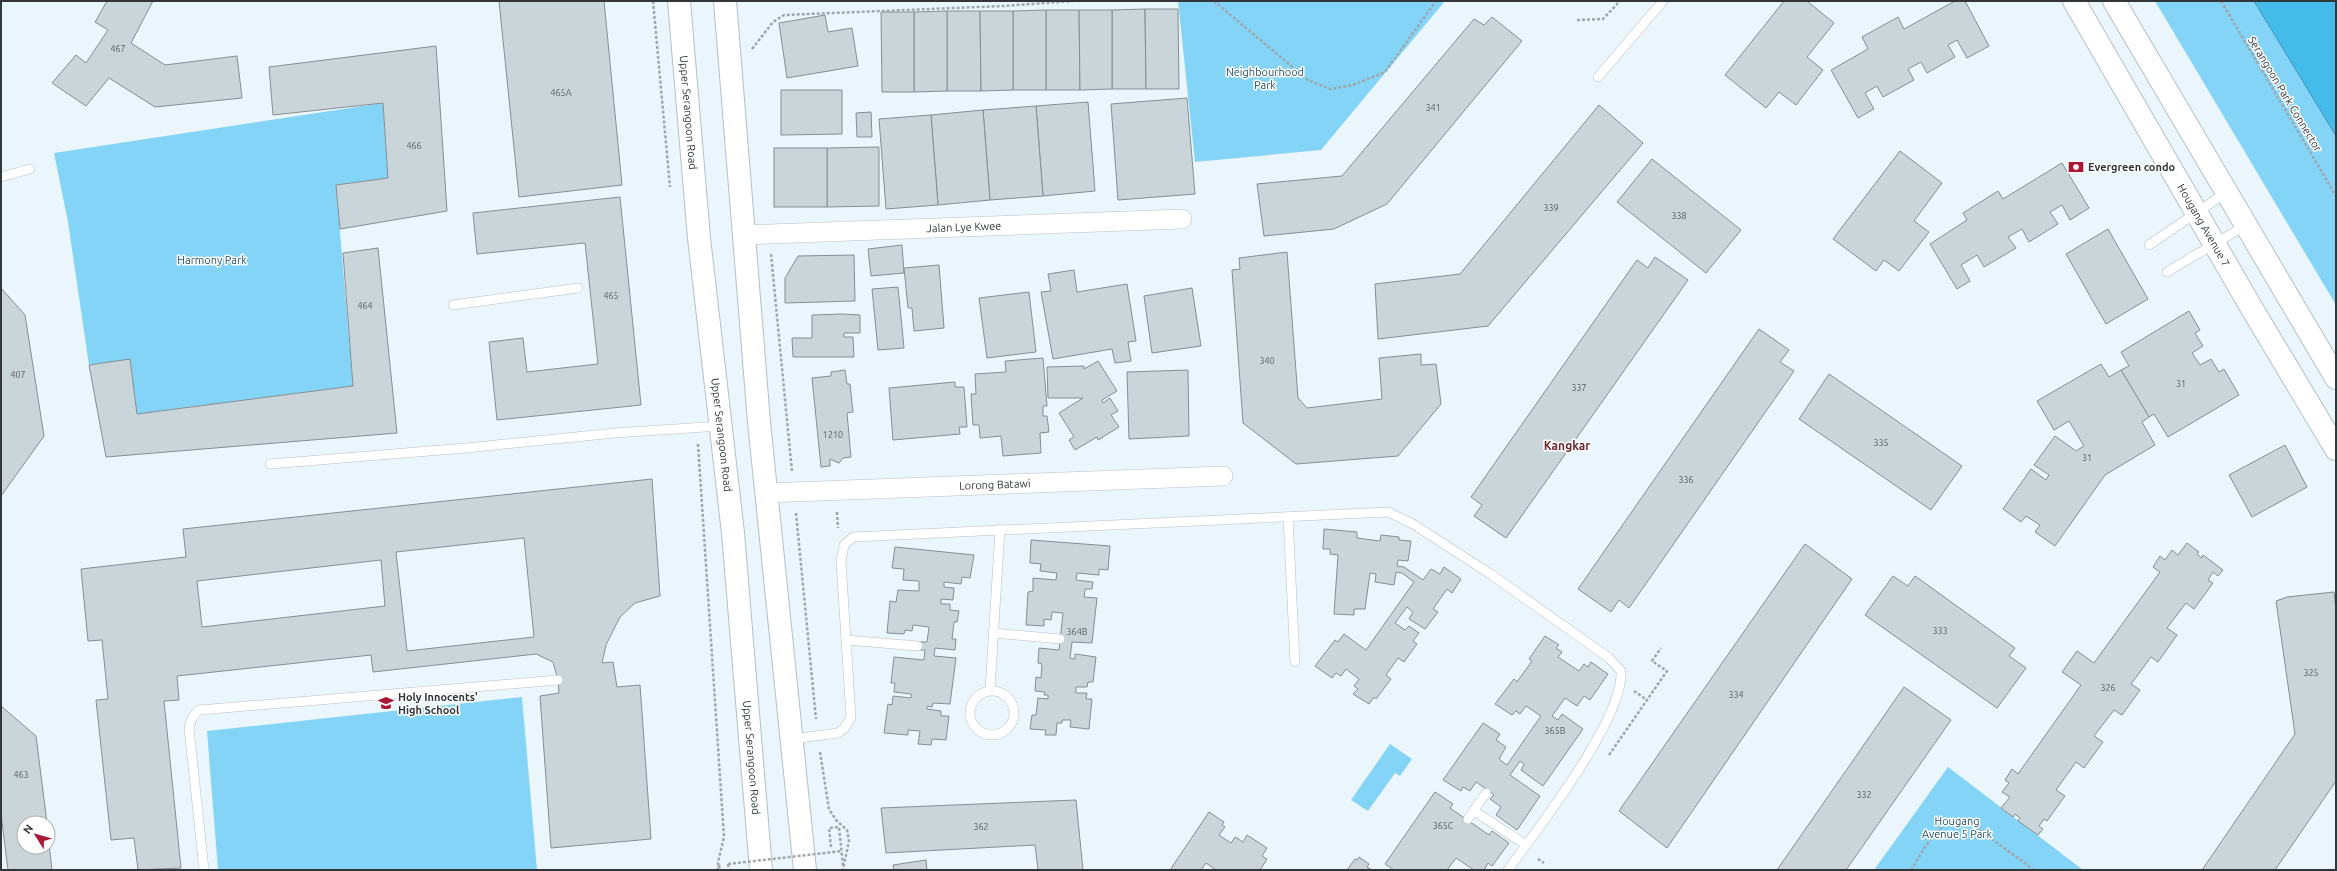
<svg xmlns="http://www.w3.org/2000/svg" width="2337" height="871" font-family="Ubuntu,sans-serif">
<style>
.green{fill:#84d4f8}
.water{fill:#45bbea;stroke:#3f93b5}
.building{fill:#cad5da;stroke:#848e93;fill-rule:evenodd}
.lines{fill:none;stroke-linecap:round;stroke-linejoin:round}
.service-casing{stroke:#b5c0c5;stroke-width:10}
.minor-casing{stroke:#b5c0c5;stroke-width:20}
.secondary-casing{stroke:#b5c0c5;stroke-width:24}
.primary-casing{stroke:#b5c0c5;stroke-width:24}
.path{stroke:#9fa7ab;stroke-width:2.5;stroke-dasharray:3 2;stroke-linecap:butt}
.service{stroke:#fff;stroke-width:9}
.minor{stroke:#fff;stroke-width:19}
.secondary{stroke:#fff;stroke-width:22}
.primary{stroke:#fff;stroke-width:22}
.path-bridge{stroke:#9fa7ab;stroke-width:2.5;stroke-dasharray:3 2;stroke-linecap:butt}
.labels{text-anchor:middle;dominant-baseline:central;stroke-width:3;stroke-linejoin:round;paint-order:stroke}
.number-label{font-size:9px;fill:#585e60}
.park-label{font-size:11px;fill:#1f5063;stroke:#fff}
.street-label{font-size:11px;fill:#323638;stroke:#fff}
.poi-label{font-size:11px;font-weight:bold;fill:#323638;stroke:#fff;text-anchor:start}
.neighbourhood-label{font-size:12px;font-weight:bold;fill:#6e282e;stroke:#fff}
</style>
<rect width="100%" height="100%" fill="#eaf6fb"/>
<g class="green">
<polygon points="1178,1 1445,1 1321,150 1195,162"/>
<polygon points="2155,1 2254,1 2336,136 2336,305"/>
<polygon points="383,103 388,178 336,185 353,386 137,414 130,360 89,365 68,222 54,153"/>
<polygon points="522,697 537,870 218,870 207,731"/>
<polygon points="1390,744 1412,759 1400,776 1395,773 1368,811 1351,800"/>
<polygon points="1948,767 2083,870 1874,870"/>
</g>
<polygon class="water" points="2254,1 2336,1 2336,136"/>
<g class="building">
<polygon points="107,1 153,1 131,43 165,65 237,56 242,98 155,107 109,78 86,106 52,83 76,55 86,63 108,30 95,22"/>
<polygon points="499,1 604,1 622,185 519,197"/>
<polygon points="1784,1 1807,1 1834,23 1807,57 1823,70 1796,105 1779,92 1766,108 1725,75"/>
<polygon points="1955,1 1965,1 1989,46 1967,58 1957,40 1948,45 1955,57 1927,73 1921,62 1908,69 1914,80 1883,97 1877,86 1865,93 1874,109 1858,118 1831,70 1868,49 1862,37 1898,17 1904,29"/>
<polygon points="1145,9 1146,89 1112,89 1112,10"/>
<polygon points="1145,9 1178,9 1179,89 1146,89"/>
<polygon points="1046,10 1079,10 1080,90 1046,90"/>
<polygon points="1046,10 1046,90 1013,90 1013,11"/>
<polygon points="1079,10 1112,10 1112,89 1080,90"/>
<polygon points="947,11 980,11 981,91 947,91"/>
<polygon points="947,11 947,91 914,92 914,12"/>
<polygon points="980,11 1013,11 1013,90 981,91"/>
<polygon points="881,12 914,12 914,92 882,92"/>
<polygon points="825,15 828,32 852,28 858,66 787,78 779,23"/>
<polygon points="1492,17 1522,41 1387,204 1334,229 1264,236 1257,184 1342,176 1474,19 1484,25"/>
<polygon points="436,46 447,211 340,229 336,185 388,178 383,103 273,115 269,67"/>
<polygon points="781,90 842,90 842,134 781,135"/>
<polygon points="1187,98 1195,194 1118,200 1111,104"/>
<polygon points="1088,102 1095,191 1043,196 1036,106"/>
<polygon points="1599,105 1643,143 1488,326 1378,339 1375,284 1460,274"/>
<polygon points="1036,106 1043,196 990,200 983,110"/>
<polygon points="983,110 990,200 938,205 931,115"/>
<polygon points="871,112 872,137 857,137 856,113"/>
<polygon points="931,115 938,205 886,209 879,119"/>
<polygon points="879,147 879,206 827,207 827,148"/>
<rect x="774" y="148" width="53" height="59"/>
<polygon points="1900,151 1942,183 1914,221 1929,232 1899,271 1884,260 1876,271 1833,239"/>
<polygon points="1652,159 1741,230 1706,273 1617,202"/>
<polygon points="2062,163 2089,208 2070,220 2062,205 2050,212 2058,224 2029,242 2022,229 2008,237 2016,248 1984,267 1977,255 1961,265 1970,281 1957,289 1930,244 1967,220 1963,213 1998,191 2003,199"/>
<polygon points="620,197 641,405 497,420 489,342 523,338 527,372 598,364 585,243 477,254 473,213"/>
<polygon points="2108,229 2148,299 2106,324 2066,254"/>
<polygon points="902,245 904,273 871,276 868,249"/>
<polygon points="378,248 397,433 106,457 89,365 130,359 137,414 353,386 343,253"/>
<polygon points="1287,252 1298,398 1307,408 1382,399 1379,358 1421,354 1421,365 1436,364 1441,404 1398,456 1296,464 1243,423 1232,270 1240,269 1239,258"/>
<polygon points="854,255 855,301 785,303 785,278 798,256"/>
<polygon points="1655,257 1688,280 1506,538 1474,516 1482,505 1471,497 1637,260 1648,268"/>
<polygon points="939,265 944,328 914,331 912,308 908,308 904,268"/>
<polygon points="1074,270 1077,292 1127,284 1136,341 1128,342 1131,361 1115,363 1112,349 1053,359 1041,292 1051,291 1048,274"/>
<polygon points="898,287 904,348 878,350 872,289"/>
<polygon points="1,288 25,315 44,436 1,496"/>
<polygon points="1192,288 1201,346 1152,353 1144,296"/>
<polygon points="1029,292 1036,352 987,358 979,298"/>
<polygon points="2189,311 2200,330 2195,333 2203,346 2192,353 2200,365 2211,359 2219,372 2224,369 2239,395 2168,437 2154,414 2149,417 2121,370 2129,366 2121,352"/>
<polygon points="843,314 860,315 860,333 844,333 844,337 853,337 854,357 793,357 792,338 812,338 812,315"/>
<polygon points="1759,329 1789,350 1780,362 1794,371 1629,608 1619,600 1611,612 1578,589"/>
<polygon points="1043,358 1047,406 1043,406 1043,416 1047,416 1049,432 1040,433 1041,453 1003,456 1001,436 980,438 979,425 973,425 971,394 976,394 975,374 1006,372 1005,361"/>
<polygon points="1098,361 1117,391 1102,400 1103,403 1110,398 1118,411 1111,415 1119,427 1098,440 1097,437 1075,450 1069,440 1074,437 1059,413 1083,398 1048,398 1047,367 1084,366 1084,369"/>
<polygon points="2101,364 2109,377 2121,370 2149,417 2142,422 2155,445 2105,475 2055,546 2035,532 2040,525 2026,516 2021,522 2003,509 2031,469 2046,480 2049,475 2034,465 2055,436 2076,451 2084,446 2069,421 2054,430 2037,401"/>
<polygon points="845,370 847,384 850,384 853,412 847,413 851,457 843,458 839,463 830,459 830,466 821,467 812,378 831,376 831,372"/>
<polygon points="1188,370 1189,436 1129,439 1127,372"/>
<polygon points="1829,374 1962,466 1931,510 1799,419"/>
<polygon points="955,382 955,387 964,387 967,427 959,427 960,434 893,440 889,388"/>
<polygon points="2285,445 2307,487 2252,517 2229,475"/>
<path d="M652 479 660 596 635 603 620 617 606 645 602 663 613 662 617 687 640 685 651 839 551 848 540 696 559 693 558 680 553 662 536 654 373 672 371 655 177 676 179 700 164 701 181 868 138 870 134 838 111 840 96 700 108 699 102 640 88 641 81 569 186 557 183 529ZM524 538 534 637 407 651 396 552ZM381 560 385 606 202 627 197 581Z"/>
<polygon points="1324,529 1357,532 1357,538 1380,541 1381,535 1399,537 1399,540 1411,541 1408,561 1398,560 1397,566 1404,567 1423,580 1431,569 1440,574 1444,567 1461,579 1452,593 1447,589 1433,609 1438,612 1425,629 1409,619 1413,612 1407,607 1395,623 1405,630 1409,626 1419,633 1413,641 1417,644 1404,662 1398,658 1386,675 1391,679 1376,699 1374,697 1369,704 1353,694 1358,689 1354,686 1359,679 1346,669 1341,676 1336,673 1332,678 1315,666 1335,640 1338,642 1344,634 1366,650 1414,582 1402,573 1396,572 1394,585 1375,582 1376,574 1370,573 1365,609 1354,609 1354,615 1334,614 1338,555 1330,554 1330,549 1323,549"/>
<polygon points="1031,540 1110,546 1108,570 1099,569 1099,575 1077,573 1076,580 1093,582 1092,589 1085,589 1084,597 1097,598 1092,643 1072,642 1070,658 1075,659 1075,654 1096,657 1093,682 1088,682 1087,687 1076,687 1076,693 1087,693 1086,699 1092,699 1089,729 1070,727 1071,720 1062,720 1062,723 1057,723 1056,735 1045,735 1046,730 1030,729 1032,715 1036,715 1038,698 1048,699 1048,695 1044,695 1045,692 1035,691 1036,677 1041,678 1042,664 1038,663 1039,648 1059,650 1063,613 1052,612 1051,620 1044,619 1044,626 1026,625 1028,592 1033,591 1033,578 1056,580 1057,573 1040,571 1041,564 1030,563"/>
<polygon points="2187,543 2199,552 2197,554 2202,558 2203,555 2223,570 2218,576 2213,572 2208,580 2213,583 2194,609 2186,603 2167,628 2177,635 2158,662 2151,657 2131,684 2140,690 2122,715 2114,710 2094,736 2103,742 2084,768 2076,762 2056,790 2065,796 2047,821 2044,819 2039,826 2043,829 2038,835 2018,821 2020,818 2015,814 2013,817 2001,808 2010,797 2002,792 2009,783 2005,780 2012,769 2018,774 2081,685 2062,672 2077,651 2094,663 2160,572 2153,567 2160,556 2165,560 2172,550 2178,555"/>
<polygon points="1805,544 1852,579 1667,848 1619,811"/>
<polygon points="895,547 974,555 970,578 962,577 961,584 944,582 944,587 954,588 953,600 941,599 941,604 950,604 950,610 959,611 957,622 954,622 952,639 956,639 955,650 935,648 934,656 956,658 950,704 933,703 932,707 927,706 927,709 941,711 941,716 949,716 946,740 932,739 931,745 918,744 920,731 908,730 908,735 884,733 888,704 892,705 893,696 911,698 911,694 894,692 895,683 891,683 894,657 924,660 925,650 918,650 919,642 927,642 929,627 913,625 912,631 905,630 904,634 887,633 890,601 896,602 898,590 919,591 919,581 903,580 904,569 892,568"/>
<polygon points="1893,576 1908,586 1915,576 2015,648 2009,656 2026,668 1997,708 1865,615"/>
<polygon points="2334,592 2336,611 2336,781 2275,870 2202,870 2295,734 2276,601 2287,597"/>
<polygon points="1545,636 1559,645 1556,648 1562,652 1558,657 1579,671 1584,664 1588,667 1591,662 1608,674 1590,700 1584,696 1577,706 1565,698 1552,716 1558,720 1562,714 1583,729 1543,786 1521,770 1524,764 1520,761 1510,775 1540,796 1517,830 1496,815 1501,807 1490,799 1494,795 1488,790 1476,782 1470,791 1463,787 1461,791 1443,780 1483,723 1500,734 1496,740 1506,747 1499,759 1507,765 1541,716 1526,706 1520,714 1516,711 1512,715 1495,704 1514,679 1517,682 1532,661 1529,659"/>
<polygon points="1904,687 1951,720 1846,870 1777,870"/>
<polygon points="1,706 36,736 47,823 24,823 24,847 48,847 48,835 52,870 8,870 1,814"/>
<polygon points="1435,792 1453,804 1450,808 1489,835 1492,831 1509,843 1492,866 1488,863 1484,870 1474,870 1456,858 1447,870 1394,870 1385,864"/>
<polygon points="1076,800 1083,870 1038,870 1035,845 886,853 881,808"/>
<polygon points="1209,812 1224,822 1222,825 1225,827 1219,835 1231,843 1235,837 1243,842 1247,835 1267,848 1262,856 1267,859 1260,870 1216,870 1206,863 1201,870 1170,870"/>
<polygon points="1359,857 1369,864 1367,867 1372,870 1347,870 1355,859 1357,860"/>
<polygon points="926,860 927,870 894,870 893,865"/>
</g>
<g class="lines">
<defs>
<g id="service">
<polyline points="1598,77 1663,1"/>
<polyline points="1,177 30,169"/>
<polyline points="2149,245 2227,192"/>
<polyline points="2167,272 2246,225"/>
<polyline points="453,305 578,288"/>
<polyline points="270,464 466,448 615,433 720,426"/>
<polyline points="1288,517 1295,662"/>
<polyline points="993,633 1060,639"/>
<polyline points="846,640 918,646"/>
<polyline points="990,690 1000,529"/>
<circle cx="992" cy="713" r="22"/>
<path d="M792 739 838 733 844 729 851 717 841 562 844 545 853 537 1388 512 1413 524 1492 575 1609 658 1621 671C1624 719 1538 828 1508 870"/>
<polyline points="1474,811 1526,845"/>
<polyline points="1468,819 1486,793"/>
<polyline points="204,870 189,728 192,718 199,710 558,680"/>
</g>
<g id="minor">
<path id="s1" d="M744 235 1182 219"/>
<path id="s2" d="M766 493 1223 476"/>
</g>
<g id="secondary">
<path id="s3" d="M2074 1 2251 307 2336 449"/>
<polyline points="2114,1 2336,378"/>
</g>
<g id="primary">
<path id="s4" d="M679 1 699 238 733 533 761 870"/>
<polyline points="725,1 759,422 805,870"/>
</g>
</defs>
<use href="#service" class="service-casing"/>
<use href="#minor" class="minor-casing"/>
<use href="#secondary" class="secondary-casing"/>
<use href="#primary" class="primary-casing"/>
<g class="path">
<polyline points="653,1 670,187"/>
<polyline points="1214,1 1308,80 1330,89 1353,85 1385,72 1436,1"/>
<polyline points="2221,1 2336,196"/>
<polyline points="1577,20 1603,19 1620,1"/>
<polyline points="752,49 773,22 784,15 1003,6 1073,1"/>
<polyline points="771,254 792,472"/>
<polyline points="698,444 724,837 718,862 718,870"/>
<polyline points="837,512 838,528"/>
<polyline points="796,513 816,719"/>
<polyline points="1634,691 1647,700"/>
<polyline points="820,752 829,809 836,820 847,830 849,841 843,869"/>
<polyline points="1609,755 1667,671 1652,661 1661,648"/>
<polyline points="831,847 829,828 839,827 843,866"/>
<polyline points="1538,859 1544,863"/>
<polyline points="728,864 729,870"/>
<polyline points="719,865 720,870"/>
<path d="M1911 870C1924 850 1943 806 1973 825L2034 870"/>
</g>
<use href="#service" class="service"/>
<use href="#minor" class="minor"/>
<use href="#secondary" class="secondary"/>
<use href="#primary" class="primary"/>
<polyline class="path-bridge" points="728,864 842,851"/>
</g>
<defs>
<symbol id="bank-bare" viewBox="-9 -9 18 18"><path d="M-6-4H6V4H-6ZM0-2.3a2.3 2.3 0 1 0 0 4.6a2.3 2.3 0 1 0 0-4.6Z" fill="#ac1735" stroke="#fff" stroke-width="2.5" paint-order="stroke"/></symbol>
<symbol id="school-bare" viewBox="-9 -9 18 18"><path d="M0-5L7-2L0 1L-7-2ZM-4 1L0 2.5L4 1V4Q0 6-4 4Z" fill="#ac1735" stroke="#fff" stroke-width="2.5" paint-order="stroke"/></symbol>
</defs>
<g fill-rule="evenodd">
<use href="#bank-bare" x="2065" y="156" width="22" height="22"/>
<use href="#school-bare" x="375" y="692" width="22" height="22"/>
</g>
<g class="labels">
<g class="number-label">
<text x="118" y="49">467</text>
<text x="561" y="93">465A</text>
<text x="1433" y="108">341</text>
<text x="414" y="146">466</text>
<text x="1551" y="208">339</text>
<text x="1679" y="216">338</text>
<text x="611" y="296">465</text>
<text x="365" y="306">464</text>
<text x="1267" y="361">340</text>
<text x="18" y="375">407</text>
<text x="2181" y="384">31</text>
<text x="1579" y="388">337</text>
<text x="833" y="435">1210</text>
<text x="1881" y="443">335</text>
<text x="2087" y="458">31</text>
<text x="1686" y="480">336</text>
<text x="1940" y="631">333</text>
<text x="1077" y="632">364B</text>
<text x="2311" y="673">325</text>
<text x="2108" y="688">326</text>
<text x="1736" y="695">334</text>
<text x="1555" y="731">365B</text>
<text x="21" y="775">463</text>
<text x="1864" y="795">332</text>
<text x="1443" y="826">365C</text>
<text x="981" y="827">362</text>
</g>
<g class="park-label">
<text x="1265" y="72">Neighbourhood<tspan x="1265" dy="13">Park</tspan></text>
<text x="212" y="260">Harmony Park</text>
<text x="1957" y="821">Hougang<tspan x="1957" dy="13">Avenue 5 Park</tspan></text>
</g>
<g class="street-label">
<text transform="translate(2285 94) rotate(59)">Serangoon Park Connector</text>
<text stroke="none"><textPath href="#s4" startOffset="112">Upper Serangoon Road</textPath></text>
<text stroke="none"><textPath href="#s3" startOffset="259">Hougang Avenue 7</textPath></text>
<text stroke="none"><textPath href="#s1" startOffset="220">Jalan Lye Kwee</textPath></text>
<text stroke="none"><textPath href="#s4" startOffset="436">Upper Serangoon Road</textPath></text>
<text stroke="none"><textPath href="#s2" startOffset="229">Lorong Batawi</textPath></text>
<text stroke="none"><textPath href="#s4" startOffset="760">Upper Serangoon Road</textPath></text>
</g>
<g class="poi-label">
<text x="2088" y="167">Evergreen condo</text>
<text x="398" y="697">Holy Innocents'<tspan x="398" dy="13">High School</tspan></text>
</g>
<g class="neighbourhood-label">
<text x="1567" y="445">Kangkar</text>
</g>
</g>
<rect width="2337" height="871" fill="none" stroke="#323638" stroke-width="4"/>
<g transform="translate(36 835) rotate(307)"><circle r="19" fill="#ffffff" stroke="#adafaf"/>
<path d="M0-3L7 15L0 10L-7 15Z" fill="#ac1735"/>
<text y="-6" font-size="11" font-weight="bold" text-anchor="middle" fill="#323638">N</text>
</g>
</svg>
